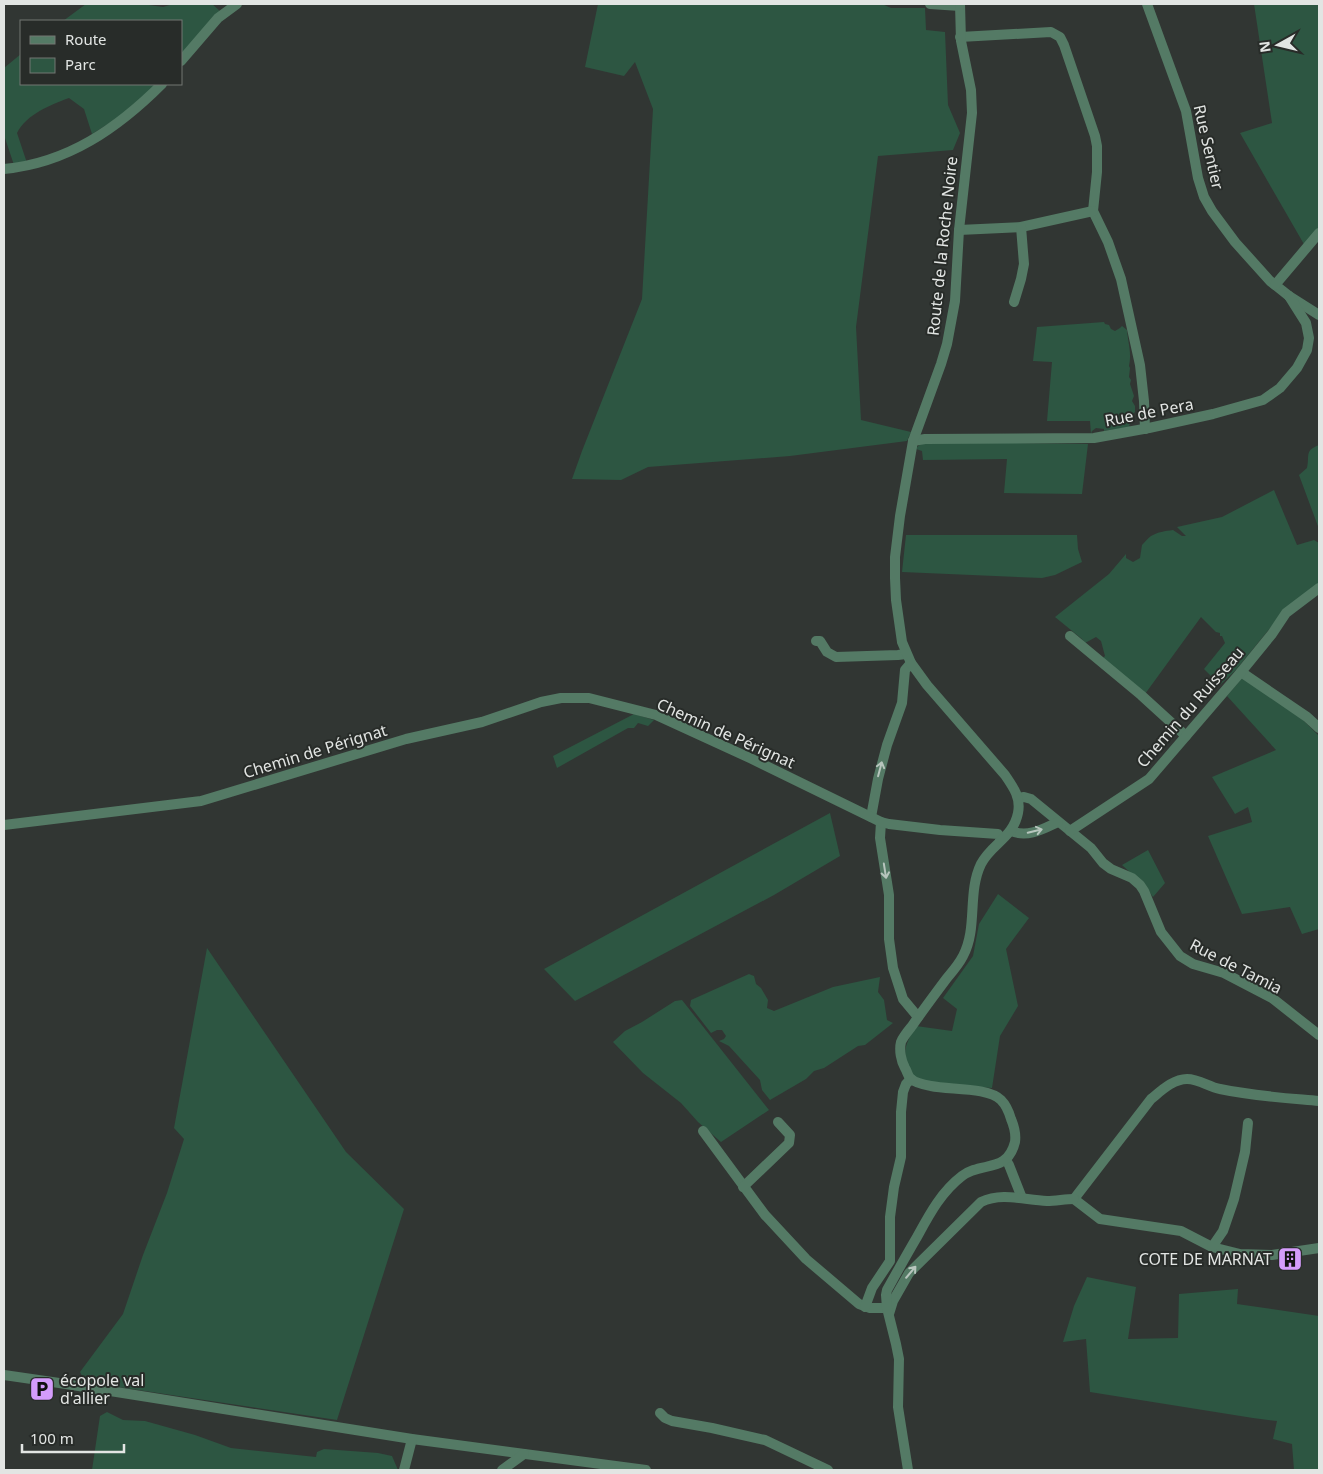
<svg xmlns="http://www.w3.org/2000/svg" width="1323" height="1474" font-family="'Noto Sans',sans-serif">
<style>
.green{fill:#2d5642}
.lines{fill:none;stroke-linecap:round;stroke-linejoin:round}
.minor{stroke:#547a65;stroke-width:10}
.oneway{stroke:#b7c5bd}
.labels{text-anchor:middle;dominant-baseline:central;stroke-width:4;stroke-linejoin:round;paint-order:stroke}
.street-label{font-size:16px;fill:#e2e5e3;stroke:#282c29}
.poi-label{font-size:16px;fill:#e2e5e3;stroke:#282c29;text-anchor:end}
</style>
<rect width="100%" height="100%" fill="#313633"/>
<g class="green">
<polygon points="86,4 142,4 163,7 173,4 212,4 220,11 181,55 181,21 63,21"/>
<polygon points="598,4 882,4 891,8 925,8 926,30 945,32 948,105 960,133 953,150 878,156 856,327 861,420 911,432 907,441 790,456 648,467 621,480 572,479 582,451 642,299 653,109 635,62 624,76 585,67"/>
<polygon points="1254,4 1319,4 1319,229 1305,246 1240,133 1272,123"/>
<path d="M21 54V84H158L119 117 92 134 84 109 69 98C50 105 27 114 17 133L28 166 15 168 4 135V68Z"/>
<path d="M1104 322 1105 324 1109 325 1111 329 1115 331 1120 328 1122 326 1127 330C1128 343 1132 353 1129 366L1130 368 1129 377 1131 380 1130 384 1134 396 1132 401 1135 406V412C1131 416 1131 417 1134 422L1129 425 1130 427 1104 431V429L1096 428 1092 431 1091 434 1090 421H1047L1052 362 1033 361 1037 327Z"/>
<path d="M932 442 1088 444 1082 494 1004 493 1007 459 923 460 922 451 916 449C919 443 925 443 932 442Z"/>
<path d="M1319 445V529L1299 475 1307 468C1310 455 1304 451 1319 445Z"/>
<path d="M1274 490 1297 545 1314 540 1319 543V583L1285 610 1235 671 1220 685 1204 669 1225 643 1222 636H1220V633L1216 632 1201 617 1145 694 1102 659 1105 656 1101 641 1096 637 1085 643 1082 639 1055 617 1109 574 1126 554V558L1133 562 1140 558 1142 545C1145 542 1147 539 1151 536 1158 532 1165 531 1173 530L1182 536H1186L1177 527 1222 517Z"/>
<polygon points="906,535 1077,535 1078,549 1082,562 1055,575 1042,578 902,572"/>
<polygon points="1242,678 1299,716 1319,736 1319,929 1302,934 1290,907 1242,914 1208,836 1252,822 1248,807 1235,814 1212,777 1276,750 1227,696"/>
<polygon points="634,714 654,720 648,726 638,723 634,728 628,728 557,768 553,756"/>
<polygon points="830,813 840,856 774,895 575,1001 544,969"/>
<polygon points="1148,850 1165,883 1153,897 1145,886 1122,865"/>
<path d="M998 894 1029 918 1006 949 1018 1006 1000 1036 992 1088C975 1087 925 1087 914 1077 912 1075 912 1072 910 1070 900 1052 907 1042 916 1026L952 1031 957 1009 943 998 973 956 979 924Z"/>
<polygon points="207,948 346,1152 404,1209 337,1420 85,1382 80,1372 123,1314 143,1255 167,1193 184,1139 174,1128"/>
<polygon points="749,974 754,976 756,984 761,988 768,1000 767,1008 774,1011 833,987 880,977 878,992 884,1000 887,1020 893,1023 865,1045 858,1046 824,1068 814,1071 806,1079 770,1100 762,1090 760,1080 729,1046 719,1041 724,1039 726,1036 722,1030 717,1030 711,1033 690,1006 691,1000"/>
<polygon points="682,1000 769,1110 721,1142 698,1122 681,1103 643,1073 613,1042 625,1031 642,1022 675,1001"/>
<polygon points="1087,1277 1136,1287 1128,1339 1178,1338 1179,1294 1238,1289 1237,1304 1319,1316 1319,1470 1294,1470 1292,1444 1273,1439 1277,1421 1253,1418 1090,1392 1086,1339 1063,1342 1074,1306"/>
<polygon points="107,1412 123,1420 145,1421 195,1435 231,1448 316,1457 317,1452 324,1449 378,1453 392,1456 398,1470 92,1470 100,1416"/>
</g>
<g class="lines">
<g class="minor">
<polyline points="930,4 960,6"/>
<polyline points="1147,4 1186,111 1198,178 1204,197 1212,211 1235,242 1270,281 1289,296 1319,315"/>
<polyline points="960,37 1051,32 1060,37 1064,45 1095,136 1097,146 1097,172 1093,211 1108,242 1121,279 1140,365 1144,401 1145,429"/>
<polyline points="181,61 218,18 237,4"/>
<path d="M4 169C68 163 118 128 162 84"/>
<polyline points="959,230 1021,227 1093,211"/>
<polyline points="1275,285 1319,233"/>
<polyline points="1014,302 1021,279 1024,264 1021,227"/>
<polyline points="913,441 925,439 1094,438 1149,428 1213,414 1263,400 1280,388 1297,368 1307,350 1309,338 1306,323 1289,296"/>
<polyline points="1070,636 1141,695 1186,736"/>
<polyline points="816,641 820,641 827,652 836,657 898,655 906,654"/>
<polyline points="1241,672 1307,717 1319,728"/>
<polyline points="1018,798 1024,797 1031,799 1091,848 1103,863 1111,869 1132,878 1140,885 1144,891 1161,932 1180,956 1193,964 1224,973 1272,998 1319,1035"/>
<polyline points="871,817 878,779 887,745 902,703 905,670 911,663"/>
<polyline points="881,822 880,838 889,895 889,939 893,968 903,999 918,1017"/>
<polyline points="4,825 201,801 406,739 482,722 541,702 561,698 589,698 656,715 752,759 881,822 889,824 940,830 998,834 1001,840"/>
<path d="M1011 831C1028 838 1043 829 1058 822"/>
<polyline points="1070,831 1149,779 1241,672 1272,634 1286,613 1319,588"/>
<polyline points="703,1131 765,1215 806,1259 859,1304 870,1308 887,1308"/>
<polyline points="1006,1160 1009,1165 1022,1198"/>
<polyline points="743,1187 789,1143 790,1135 778,1122"/>
<path d="M1074 1199 1151 1099C1161 1091 1173 1079 1187 1079 1199 1079 1209 1087 1220 1089 1253 1096 1286 1098 1319 1101"/>
<polyline points="1074,1199 1100,1219 1181,1231 1212,1247 1240,1254 1272,1255 1319,1248"/>
<polyline points="1212,1247 1223,1231 1234,1199 1245,1152 1248,1123"/>
<polyline points="865,1307 872,1288 890,1261 890,1217 894,1187 901,1157 901,1112 903,1092 906,1084 911,1079"/>
<path d="M889 1314 893 1301 909 1273 981 1202C1002 1192 1024 1200 1047 1201 1056 1201 1065 1199 1074 1199"/>
<polyline points="4,1375 66,1384 412,1439 646,1470"/>
<polyline points="660,1413 665,1418 672,1421 712,1428 765,1440 828,1470"/>
<polyline points="404,1470 412,1439"/>
<polyline points="502,1470 524,1454"/>
<path d="M908 1470 898 1407 899 1359 896 1344 887 1308 886 1295 887 1290C897 1272 907 1254 917 1237 929 1215 941 1192 962 1176 981 1161 1007 1174 1015 1142 1016 1135 1014 1126 1011 1119 1009 1112 1006 1105 1001 1100 988 1087 950 1090 931 1086 925 1085 915 1083 910 1078 908 1076 907 1071 905 1068 901 1061 899 1050 901 1042 903 1037 908 1031 912 1026 923 1010 935 994 947 978 953 971 959 964 963 956 978 928 967 893 981 864 991 844 1013 838 1018 813 1021 798 1014 788 1005 775L927 685 911 663 902 642 896 600 895 578V557L900 516 913 441 941 364 947 344 955 301 959 230 972 113 971 90 961 41 960 4"/>
</g>
</g>
<defs><path id="oneway-shaft" d="M-6 0H5M1.5-3L5.5 0L1.5 3" fill="none" stroke-width="1.6" stroke-linecap="round" stroke-linejoin="round" transform="scale(1.25)"/></defs>
<g class="oneway">
<use href="#oneway-shaft" transform="translate(880 769) rotate(-75)"/>
<use href="#oneway-shaft" transform="translate(1035 831) rotate(-14)"/>
<use href="#oneway-shaft" transform="translate(885 871) rotate(81)"/>
<use href="#oneway-shaft" transform="translate(911 1272) rotate(-50)"/>
</g>
<defs>
<symbol id="building-square" viewBox="-11 -11 22 22"><rect x="-9" y="-9" width="18" height="18" rx="4" fill="#d49cfb" stroke="#282c29"/><path d="M-4-6H4V6H1V3H-1V6H-4ZM-2.5-4.3h1.7v1.8h-1.7ZM.8-4.3h1.7v1.8H.8ZM-2.5-1h1.7V.8h-1.7ZM.8-1h1.7V.8H.8Z" fill="#111"/></symbol>
<symbol id="parking-square" viewBox="-11 -11 22 22"><rect x="-9" y="-9" width="18" height="18" rx="4" fill="#d49cfb" stroke="#282c29"/><path d="M-3.5-5.5H1a3.5 3.5 0 0 1 0 7H-1V5.5H-3.5ZM-1-3.4V-.6H.8a1.4 1.4 0 0 0 0-2.8Z" fill="#111"/></symbol>
</defs>
<g fill-rule="evenodd">
<use href="#building-square" x="1276" y="1245" width="28" height="28"/>
<use href="#parking-square" x="28" y="1375" width="28" height="28"/>
</g>
<g class="labels">
<g class="street-label">
<text transform="translate(1209 147) rotate(77)">Rue Sentier</text>
<text transform="translate(942 246) rotate(-84)">Route de la Roche Noire</text>
<text transform="translate(1149 412) rotate(-11)">Rue de Pera</text>
<text transform="translate(1190 707) rotate(-49)">Chemin du Ruisseau</text>
<text transform="translate(726 733) rotate(24)">Chemin de Pérignat</text>
<text transform="translate(315 751) rotate(-17)">Chemin de Pérignat</text>
<text transform="translate(1236 966) rotate(27)">Rue de Tamia</text>
</g>
<g class="poi-label">
<text x="1272" y="1259">COTE DE MARNAT</text>
<text x="60" y="1380" text-anchor="start">écopole val<tspan x="60" dy="18">d'allier</tspan></text>
</g>
</g>
<rect width="1323" height="1474" fill="none" stroke="#e2e5e3" stroke-width="10"/>
<rect x="20" y="20" width="162" height="65" fill="#282c29" stroke="#727673"/>
<rect x="30" y="36" width="25" height="8" fill="#547a65" stroke="#727673"/>
<text x="65" y="45" font-size="15" fill="#e2e5e3">Route</text>
<rect x="30" y="58" width="25" height="15" fill="#2d5642" stroke="#727673"/>
<text x="65" y="70" font-size="15" fill="#e2e5e3">Parc</text>
<g transform="translate(1278 45) rotate(262)" stroke="#282c29" stroke-width="4" paint-order="stroke">
<path d="M0-4L9 19L0 12L-9 19Z" fill="#e2e5e3"/>
<text y="-8" font-size="14" font-weight="bold" text-anchor="middle" fill="#e2e5e3">N</text>
</g>
<path d="M22 1444v8h102v-8" fill="none" stroke="#e2e5e3" stroke-width="2.5"/>
<text x="30" y="1444" font-size="15" fill="#e2e5e3" stroke="#282c29" stroke-width="4" paint-order="stroke">100 m</text>
</svg>
